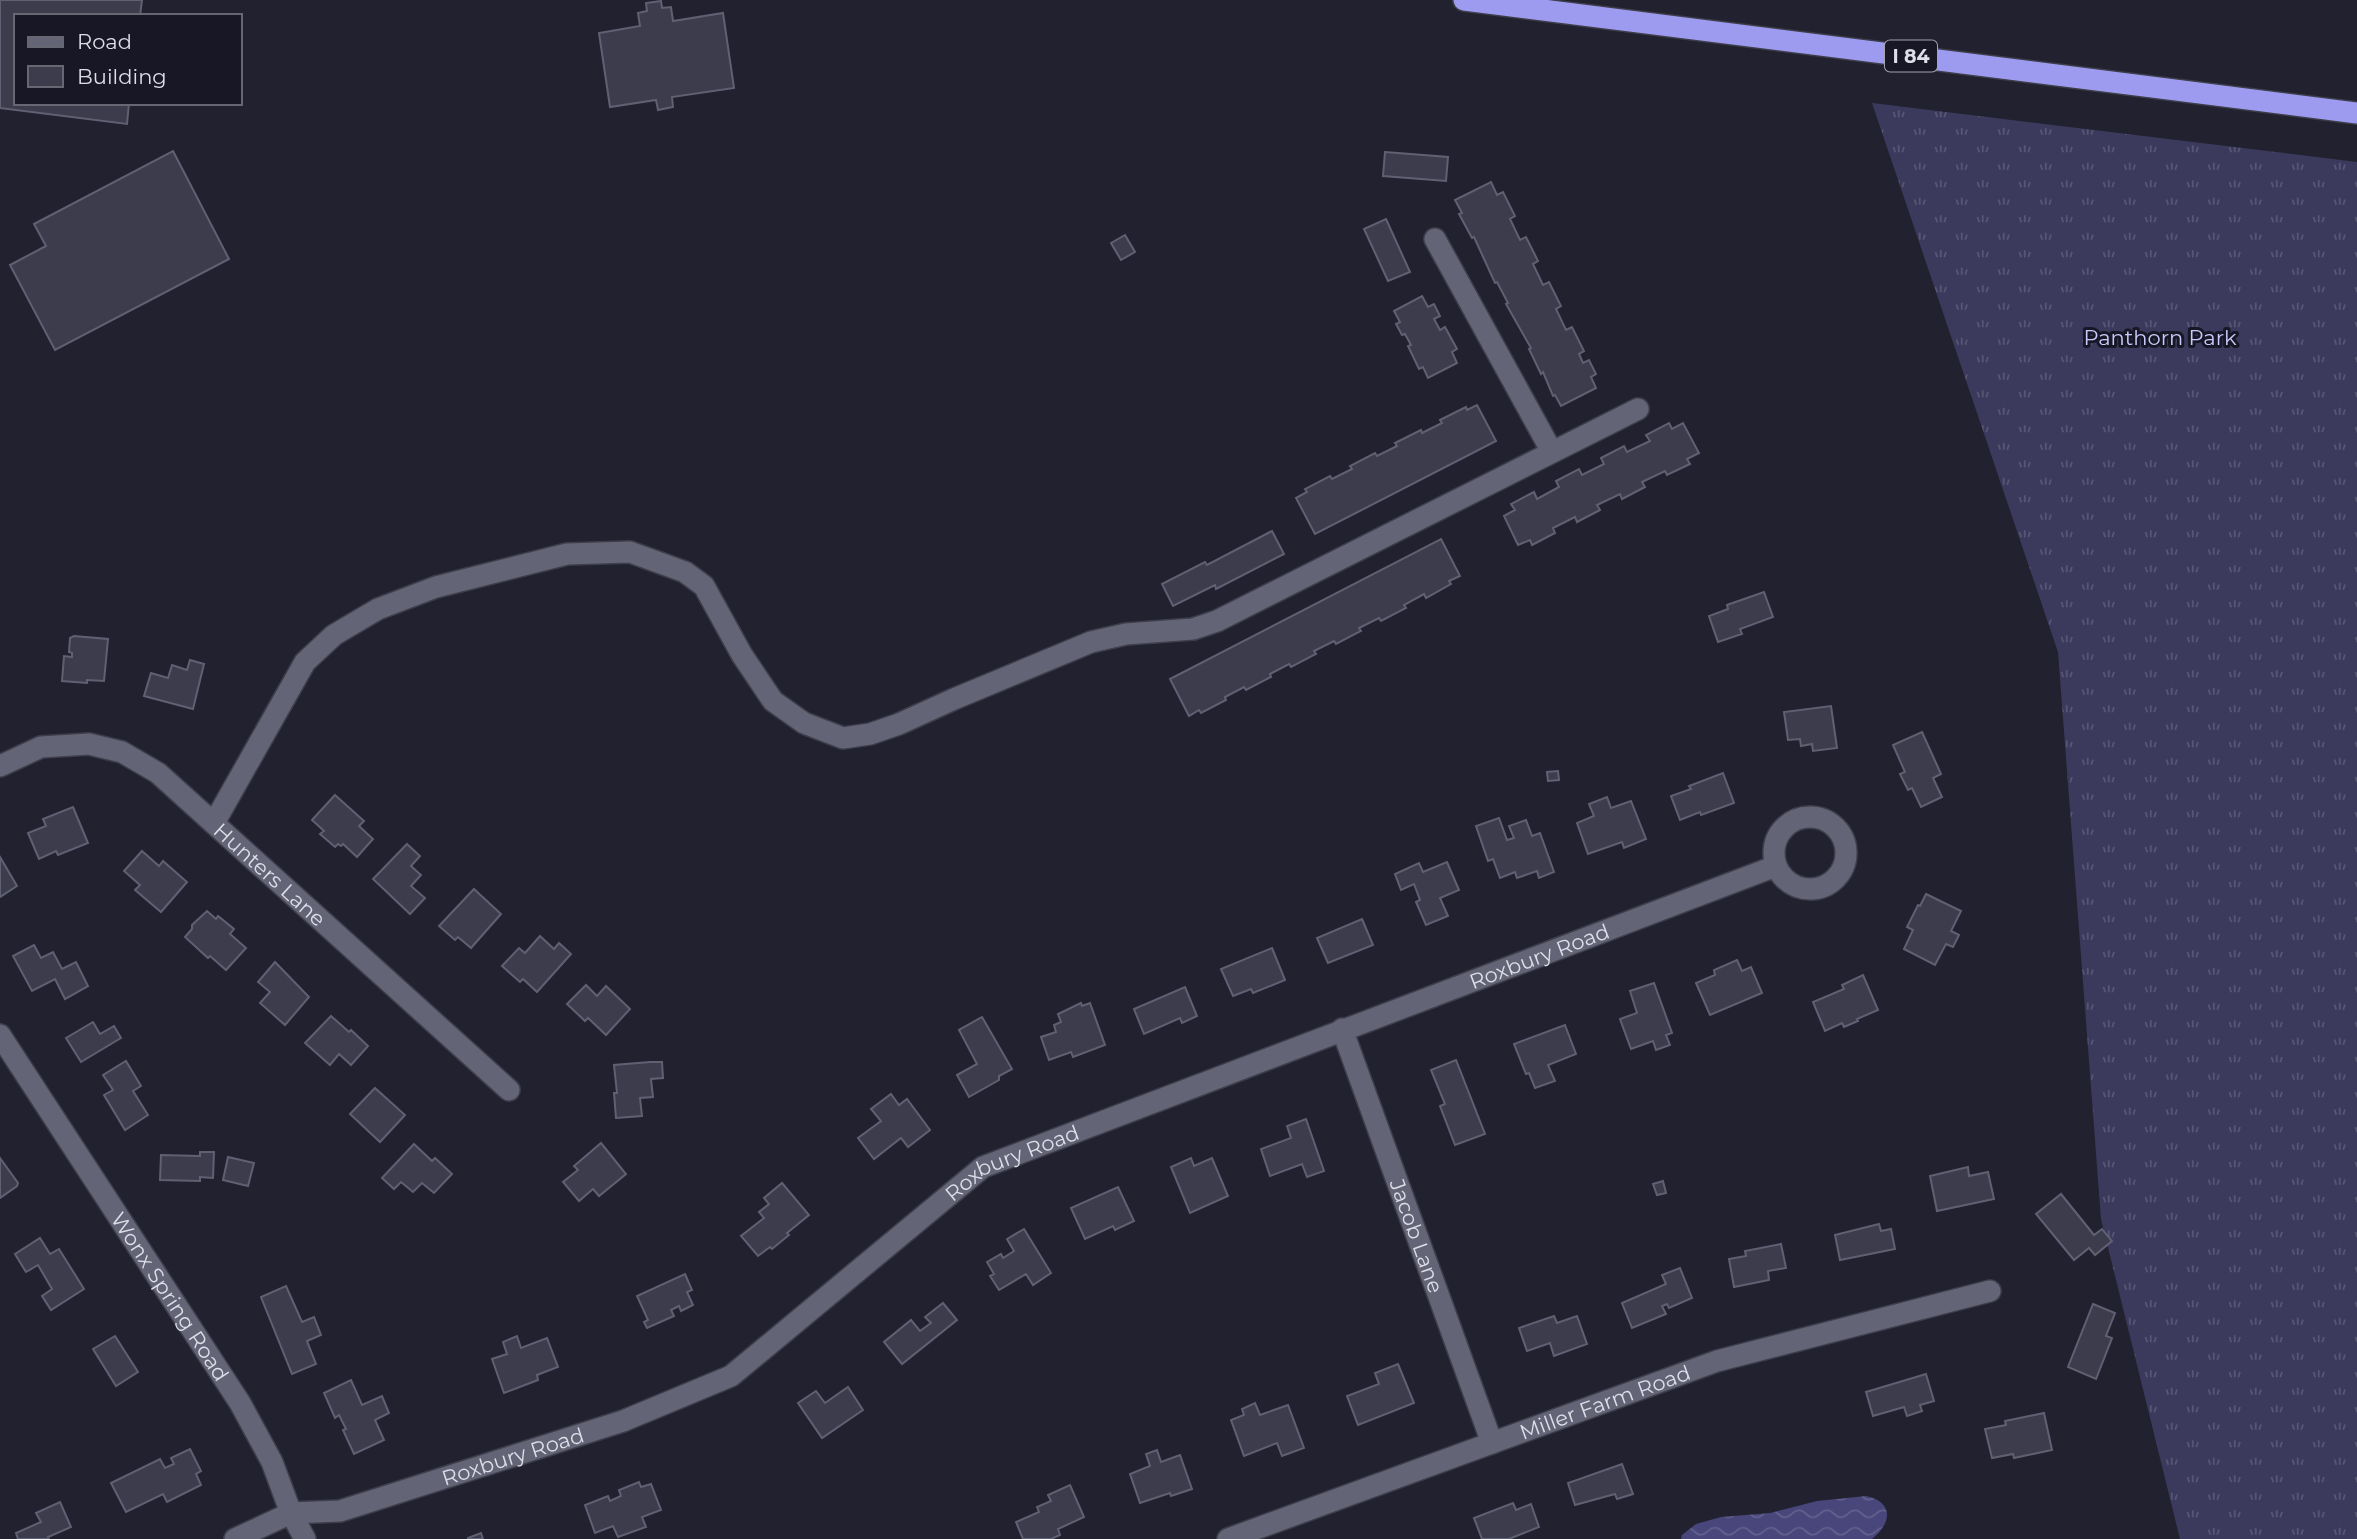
<svg xmlns="http://www.w3.org/2000/svg" width="2357" height="1539" font-family="Montserrat,sans-serif">
<style>
.grass{fill:url(#grass-tufts)}
.water{fill:url(#water-waves)}
.building{fill:#3c3c4d;stroke:#606073;stroke-width:2}
.lines{fill:none;stroke-linecap:round;stroke-linejoin:round}
.minor-casing{stroke:#3e3d4a;stroke-width:24}
.highway-casing{stroke:#3e3d4a;stroke-width:24}
.minor{stroke:#636476;stroke-width:21}
.highway{stroke:#9d9bef;stroke-width:21}
.labels{text-anchor:middle;dominant-baseline:central;stroke-width:6;stroke-linejoin:round;paint-order:stroke}
.shield{fill:#171726;stroke:#a2a2ae;stroke-width:2}
.shield-label{font-size:19px;font-weight:bold;fill:#dedee9}
.park-label{font-size:21px;fill:#c9cafb;stroke:#171726}
.street-label{font-size:21px;fill:#dedee9;stroke:#171726}
</style>
<defs>
<pattern id="grass-tufts" width="24" height="20" patternUnits="userSpaceOnUse" patternTransform="scale(1.75)"><rect width="24" height="20" fill="#3b3a5d"/><path d="M3 7l-1-3M5 7V3M7 7l1-3M15 17l-1-3M17 17v-4M19 17l1-3" fill="none" stroke="#575674"/></pattern>
<pattern id="water-waves" width="16" height="10" patternUnits="userSpaceOnUse" patternTransform="scale(1.75)"><rect width="16" height="10" fill="#48467a"/><path d="M0 5q4-4 8 0t8 0" fill="none" stroke="#62608d"/></pattern>
</defs>
<rect width="100%" height="100%" fill="#212130"/>
<polygon class="grass" points="1872,103 2357,162 2357,1539 2180,1539 2101,1219 2058,652"/>
<path class="water" d="M1866 1496C1894 1502 1892 1523 1872 1539H1681L1682 1535 1696 1524 1721 1517 1770 1513 1817 1501Z"/>
<g class="building">
<polygon points="0,0 142,0 140,16 16,16 16,103 129,103 127,124 0,108"/>
<polygon points="661,1 662,8 671,7 673,21 723,13 734,88 672,97 673,107 658,110 656,100 610,107 599,33 640,26 638,13 647,11 646,3"/>
<polygon points="173,151 229,259 55,350 10,265 46,246 34,224"/>
<polygon points="1385,152 1448,157 1446,181 1383,176"/>
<polygon points="1491,182 1497,195 1503,192 1515,216 1510,219 1520,240 1526,237 1538,261 1533,264 1543,285 1549,282 1561,306 1556,309 1566,330 1572,327 1584,351 1579,354 1583,363 1589,360 1596,374 1591,377 1596,388 1561,406 1555,395 1553,396 1543,372 1541,374 1529,349 1531,348 1506,304 1508,303 1497,282 1495,283 1474,237 1472,238 1459,214 1462,213 1455,200"/>
<polygon points="1386,219 1410,272 1388,281 1364,229"/>
<polygon points="1125,235 1135,252 1121,260 1111,243"/>
<polygon points="1422,296 1428,307 1434,304 1440,316 1434,319 1440,330 1445,327 1457,349 1452,352 1457,363 1428,378 1423,367 1419,369 1408,346 1411,345 1405,334 1402,335 1396,324 1400,322 1394,311"/>
<polygon points="1477,405 1496,441 1315,534 1296,498 1307,492 1305,489 1330,476 1332,479 1352,469 1350,466 1375,453 1377,456 1397,446 1395,443 1421,430 1422,433 1442,423 1440,420 1466,407 1467,410"/>
<polygon points="1669,423 1672,429 1683,423 1699,453 1687,459 1690,464 1667,475 1665,471 1642,482 1645,487 1622,499 1620,494 1597,505 1600,510 1577,522 1575,517 1553,528 1555,533 1532,545 1530,540 1518,545 1504,516 1515,510 1511,504 1534,492 1537,499 1559,487 1556,481 1579,469 1582,475 1604,464 1601,458 1624,446 1627,452 1650,441 1646,435"/>
<polygon points="1272,531 1284,554 1216,589 1215,585 1173,606 1162,584 1205,562 1207,565"/>
<polygon points="1441,539 1460,576 1449,581 1451,584 1426,598 1424,594 1404,605 1406,608 1381,621 1379,618 1359,628 1361,631 1336,644 1334,641 1314,651 1316,654 1291,667 1289,664 1270,674 1271,677 1246,690 1244,687 1225,697 1226,700 1201,713 1199,710 1189,716 1170,679"/>
<polygon points="1764,592 1773,617 1740,629 1742,634 1718,642 1709,616 1728,609 1727,605"/>
<polygon points="74,636 108,639 104,681 87,680 87,683 62,681 64,656 72,657 72,653 69,652 70,638"/>
<polygon points="190,660 204,664 193,709 144,696 151,673 168,678 172,665 187,670"/>
<polygon points="1831,706 1837,748 1813,751 1812,744 1801,746 1800,739 1788,740 1784,712"/>
<polygon points="1922,732 1941,774 1933,778 1942,797 1921,807 1912,788 1908,790 1900,774 1905,772 1893,745"/>
<polygon points="1558,771 1559,780 1548,781 1547,772"/>
<polygon points="1723,773 1734,803 1701,815 1700,812 1680,820 1671,796 1691,789 1689,786"/>
<polygon points="335,795 364,821 359,826 373,839 357,857 343,844 341,846 338,844 335,847 320,834 324,831 312,820"/>
<polygon points="1607,797 1611,808 1631,801 1646,839 1624,848 1622,842 1588,854 1577,823 1594,816 1589,804"/>
<polygon points="73,807 88,843 58,855 56,851 39,859 28,833 46,826 43,819"/>
<polygon points="1499,818 1507,840 1514,838 1509,826 1526,820 1532,836 1540,833 1554,872 1539,878 1537,871 1517,878 1515,872 1500,878 1493,859 1488,861 1476,826"/>
<polygon points="407,844 420,856 411,866 421,875 411,886 425,898 410,914 373,879"/>
<polygon points="142,851 159,866 163,861 187,882 161,912 135,890 140,885 124,871"/>
<polygon points="0,857 17,886 0,897"/>
<polygon points="1447,862 1459,890 1440,898 1448,916 1426,925 1416,902 1420,900 1414,884 1401,890 1395,874 1419,863 1423,872"/>
<polygon points="474,889 501,914 471,948 458,937 455,940 439,926"/>
<polygon points="1926,894 1961,911 1951,931 1959,935 1953,947 1946,944 1935,965 1904,949 1913,930 1907,927 1918,905 1920,906"/>
<polygon points="207,911 216,919 218,916 234,929 230,934 246,948 226,970 210,956 208,958 185,937 192,929 192,925"/>
<polygon points="1362,919 1373,945 1328,963 1317,938"/>
<polygon points="540,936 554,949 559,943 571,954 537,992 523,979 520,982 502,966 519,948 525,953"/>
<polygon points="34,945 41,958 53,952 62,969 76,962 88,986 65,999 55,979 32,991 13,956"/>
<polygon points="1272,948 1285,980 1253,993 1251,989 1233,996 1221,969"/>
<polygon points="1737,960 1742,971 1751,967 1762,993 1710,1015 1696,983 1715,975 1714,970"/>
<polygon points="275,962 309,997 285,1025 260,1003 270,992 258,982"/>
<polygon points="1863,975 1878,1010 1857,1019 1858,1021 1844,1027 1842,1023 1825,1031 1813,1002 1844,989 1842,985"/>
<polygon points="1654,983 1672,1033 1666,1035 1670,1045 1656,1050 1653,1041 1631,1049 1620,1019 1637,1013 1630,991"/>
<polygon points="586,985 597,996 606,986 630,1009 606,1035 588,1018 585,1021 567,1004"/>
<polygon points="1185,987 1197,1016 1182,1023 1180,1018 1144,1034 1134,1009"/>
<polygon points="1081,1003 1082,1006 1090,1003 1105,1045 1073,1057 1071,1052 1049,1060 1041,1037 1056,1032 1054,1025 1061,1022 1058,1014"/>
<polygon points="331,1016 349,1032 351,1030 368,1046 351,1065 339,1054 330,1065 305,1043"/>
<polygon points="982,1017 1012,1069 999,1076 999,1080 969,1097 957,1075 977,1064 959,1030"/>
<polygon points="93,1022 100,1034 114,1026 121,1038 81,1062 66,1038"/>
<polygon points="1565,1025 1576,1054 1548,1065 1555,1081 1535,1088 1529,1073 1526,1074 1514,1044"/>
<polygon points="1456,1060 1485,1134 1455,1145 1440,1106 1445,1104 1431,1070"/>
<polygon points="126,1061 141,1086 133,1091 148,1115 125,1130 104,1095 113,1090 103,1075"/>
<polygon points="650,1062 662,1062 663,1078 651,1079 653,1097 640,1098 642,1116 616,1118 614,1093 617,1093 614,1065"/>
<polygon points="375,1088 405,1115 380,1142 350,1114"/>
<polygon points="891,1094 899,1105 907,1099 930,1130 908,1147 901,1138 874,1159 858,1138 881,1121 871,1109"/>
<polygon points="1306,1119 1324,1171 1307,1177 1302,1164 1270,1176 1261,1149 1291,1138 1287,1126"/>
<polygon points="601,1143 626,1174 599,1196 593,1189 579,1201 563,1182 578,1170 574,1166"/>
<polygon points="414,1144 432,1161 435,1158 452,1174 434,1193 422,1183 413,1192 401,1182 394,1189 382,1178"/>
<polygon points="200,1152 214,1152 213,1178 200,1177 200,1181 160,1180 161,1155 200,1156"/>
<polygon points="228,1157 254,1163 248,1186 223,1180"/>
<polygon points="0,1158 18,1183 17,1186 0,1198"/>
<polygon points="1191,1158 1194,1166 1212,1158 1228,1196 1190,1213 1171,1167"/>
<polygon points="1968,1167 1969,1176 1988,1172 1994,1199 1937,1211 1930,1176"/>
<polygon points="1663,1181 1666,1193 1657,1195 1653,1184"/>
<polygon points="782,1183 809,1215 787,1233 789,1235 772,1249 770,1247 758,1256 741,1236 764,1218 759,1212 769,1204 764,1198"/>
<polygon points="1118,1187 1134,1221 1115,1230 1113,1226 1085,1239 1071,1208"/>
<polygon points="2061,1194 2094,1235 2102,1229 2112,1241 2095,1255 2089,1248 2074,1260 2036,1214"/>
<polygon points="1879,1224 1881,1231 1891,1229 1895,1249 1840,1260 1835,1235"/>
<polygon points="1024,1229 1051,1273 1033,1285 1026,1274 999,1290 990,1276 994,1274 987,1262 1001,1254 1003,1258 1014,1251 1007,1239"/>
<polygon points="40,1238 50,1254 59,1249 84,1289 51,1310 42,1296 52,1289 38,1265 26,1272 15,1254"/>
<polygon points="1781,1244 1786,1268 1768,1271 1769,1280 1734,1287 1729,1259 1746,1256 1745,1251"/>
<polygon points="1680,1268 1692,1298 1669,1308 1667,1304 1662,1306 1666,1314 1632,1328 1622,1303 1666,1284 1662,1275"/>
<polygon points="685,1274 692,1290 687,1292 693,1305 681,1311 679,1306 671,1310 674,1316 647,1328 644,1322 648,1320 637,1296"/>
<polygon points="286,1286 302,1322 314,1317 321,1335 307,1341 316,1364 292,1374 261,1297"/>
<polygon points="943,1303 957,1320 902,1364 884,1342 911,1320 920,1331 931,1323 925,1317"/>
<polygon points="2093,1304 2115,1313 2106,1336 2112,1338 2096,1379 2068,1367"/>
<polygon points="1554,1316 1557,1323 1577,1316 1587,1344 1554,1356 1550,1343 1527,1351 1519,1328"/>
<polygon points="115,1336 138,1372 116,1386 93,1349"/>
<polygon points="517,1336 521,1348 547,1338 558,1367 537,1375 538,1380 504,1393 492,1359 507,1354 503,1342"/>
<polygon points="1398,1364 1414,1403 1358,1425 1347,1396 1379,1384 1375,1373"/>
<polygon points="1926,1374 1934,1401 1920,1405 1922,1411 1907,1416 1904,1407 1873,1416 1866,1392"/>
<polygon points="351,1380 362,1405 382,1396 389,1413 375,1420 384,1440 354,1454 343,1430 346,1429 339,1415 335,1418 324,1393"/>
<polygon points="848,1387 863,1410 822,1438 798,1403 816,1391 825,1403"/>
<polygon points="1255,1403 1260,1415 1288,1405 1304,1448 1282,1456 1277,1443 1244,1456 1231,1420 1244,1415 1242,1409"/>
<polygon points="2044,1413 2052,1450 2014,1458 2013,1454 1992,1458 1985,1429 2006,1425 2005,1421"/>
<polygon points="190,1449 201,1471 196,1474 201,1485 167,1502 163,1494 126,1512 111,1483 160,1459 165,1468 174,1464 171,1458"/>
<polygon points="1157,1450 1161,1462 1180,1455 1192,1489 1171,1496 1170,1493 1140,1503 1130,1474 1150,1466 1146,1454"/>
<polygon points="1622,1464 1633,1494 1617,1499 1615,1494 1575,1505 1568,1483"/>
<polygon points="639,1482 641,1487 651,1484 661,1510 642,1517 646,1527 618,1537 613,1526 595,1533 585,1505 608,1496 610,1501 621,1496 619,1490"/>
<polygon points="1070,1485 1084,1517 1058,1529 1060,1535 1051,1539 1023,1539 1016,1522 1039,1512 1037,1507 1051,1501 1048,1495"/>
<polygon points="60,1502 71,1527 48,1537 49,1539 18,1539 16,1533 41,1522 36,1513"/>
<polygon points="1513,1503 1516,1510 1531,1504 1539,1527 1509,1539 1482,1539 1474,1518"/>
<polygon points="481,1533 483,1539 468,1539 468,1538"/>
</g>
<g class="lines">
<defs>
<g id="minor">
<polyline points="1435,239 1552,452"/>
<path id="s1" d="M0 766 41 747 89 744 122 752 158 773 509 1090"/>
<circle cx="1810" cy="853" r="36"/>
<polyline points="214,823 305,662 334,635 378,609 436,587 567,554 630,552 685,572 704,586 742,655 773,701 804,723 843,738 870,734 899,724 954,699 1091,642 1126,634 1193,629 1217,621 1638,409"/>
<path id="s2" d="M1342 1029 1492 1443"/>
<path id="s3" d="M0 1035 240 1403 272 1462 291 1513 305 1539"/>
<path id="s4" d="M235 1539 291 1513 340 1511 623 1421 731 1376 983 1167 1776 866"/>
<path id="s5" d="M1228 1539 1717 1361 1990 1291"/>
</g>
<polyline id="highway" points="1464,0 2357,113"/>
</defs>
<use href="#minor" class="minor-casing"/>
<use href="#highway" class="highway-casing"/>
<use href="#minor" class="minor"/>
<use href="#highway" class="highway"/>
</g>
<g class="labels">
<rect class="shield" x="1885" y="40.5" width="52" height="31" rx="5"/>
<g class="shield-label">
<text x="1911" y="56">I 84</text>
</g>
<g class="park-label">
<text x="2160" y="337">Panthorn Park</text>
</g>
<g class="street-label">
<text stroke="none"><textPath href="#s1" startOffset="320">Hunters Lane</textPath></text>
<text stroke="none"><textPath href="#s4" startOffset="1447">Roxbury Road</textPath></text>
<text stroke="none"><textPath href="#s4" startOffset="880">Roxbury Road</textPath></text>
<text stroke="none"><textPath href="#s2" startOffset="220">Jacob Lane</textPath></text>
<text stroke="none"><textPath href="#s3" startOffset="312">Wonx Spring Road</textPath></text>
<text stroke="none"><textPath href="#s5" startOffset="401">Miller Farm Road</textPath></text>
<text stroke="none"><textPath href="#s4" startOffset="292">Roxbury Road</textPath></text>
</g>
</g>
<rect x="14" y="14" width="228" height="91" fill="#171726" stroke="#676774" stroke-width="2"/>
<rect x="28" y="37" width="35" height="10" fill="#636476" stroke="#676774" stroke-width="2"/>
<text x="77" y="49" font-size="21" fill="#dedee9">Road</text>
<rect x="28" y="66" width="35" height="21" fill="#3c3c4d" stroke="#676774" stroke-width="2"/>
<text x="77" y="84" font-size="21" fill="#dedee9">Building</text>
</svg>
